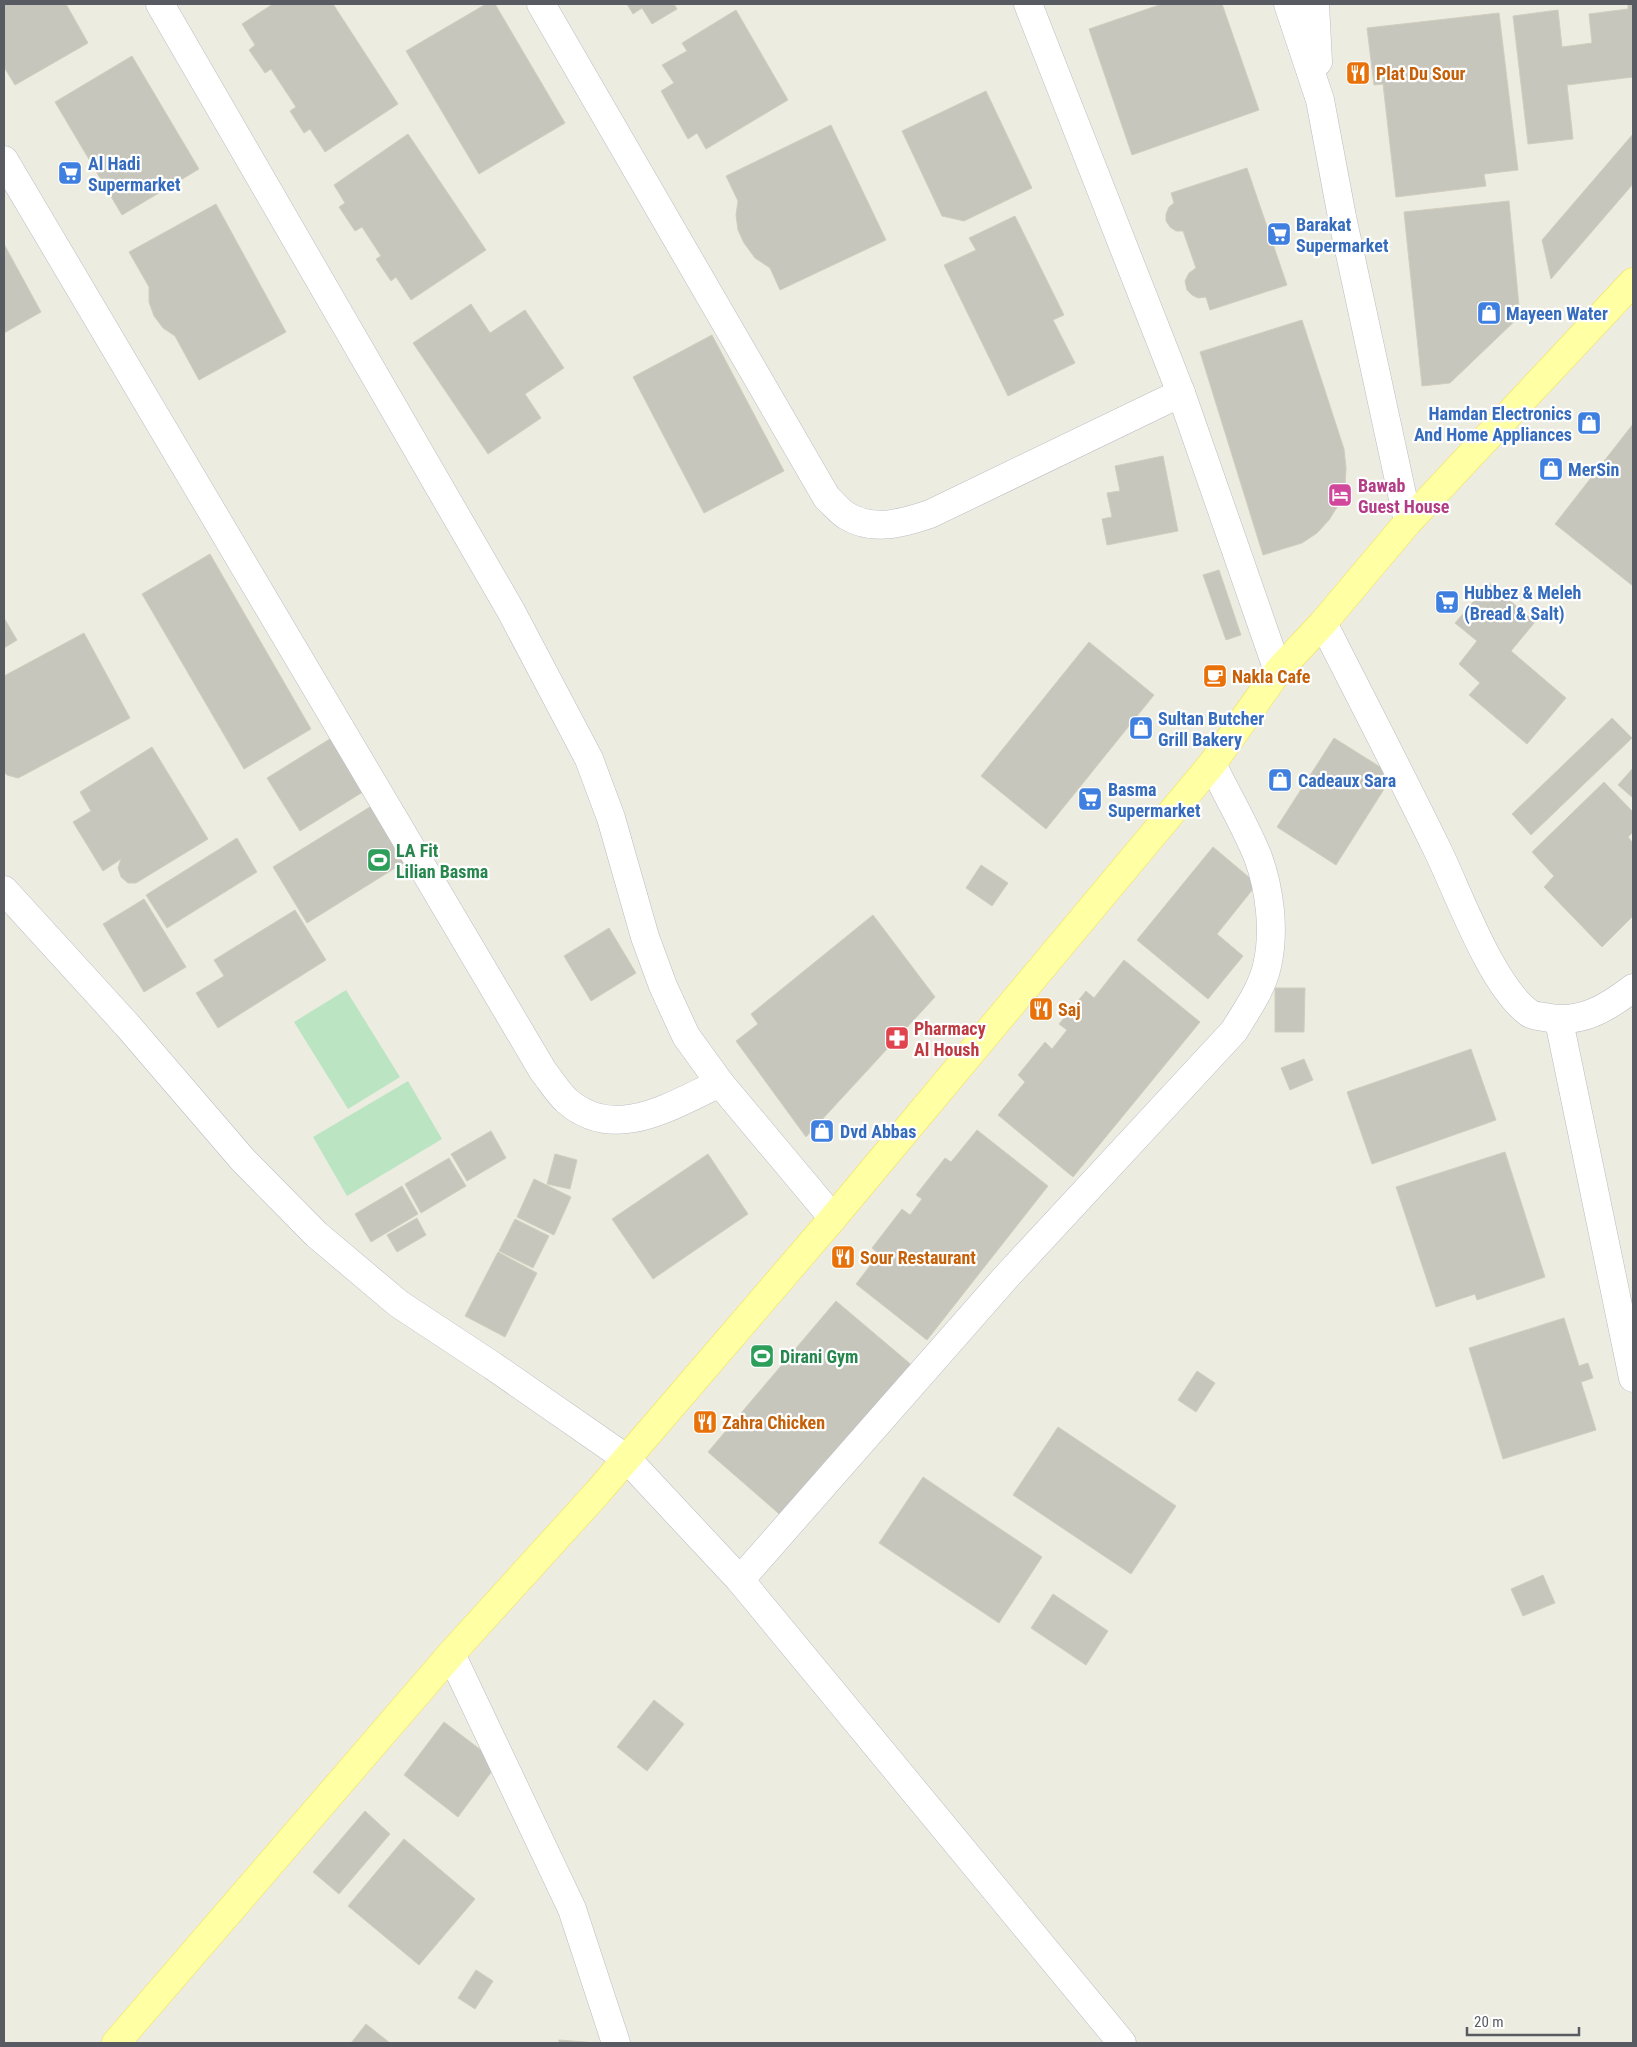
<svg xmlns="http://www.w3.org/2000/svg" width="1637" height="2047" font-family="'Roboto Condensed',sans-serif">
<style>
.green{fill:#bbe5c2}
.building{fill:#c7c6bd;stroke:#d1cebe}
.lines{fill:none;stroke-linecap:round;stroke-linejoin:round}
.minor-casing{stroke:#bbbcc3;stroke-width:29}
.primary-casing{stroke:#f4e151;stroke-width:29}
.minor{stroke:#fff;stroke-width:28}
.primary{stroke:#ffffa3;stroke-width:28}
.labels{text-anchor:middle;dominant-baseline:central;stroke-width:4.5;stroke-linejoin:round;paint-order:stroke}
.food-label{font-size:18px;font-weight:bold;fill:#c56008;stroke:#fff;text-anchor:start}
.shop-label{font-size:18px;font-weight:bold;fill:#366cbe;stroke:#fff;text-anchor:start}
.hotel-label{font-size:18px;font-weight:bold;fill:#b23c85;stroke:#fff;text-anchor:start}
.leisure-label{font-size:18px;font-weight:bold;fill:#27864d;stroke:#fff;text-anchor:start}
.health-label{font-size:18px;font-weight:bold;fill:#be3a42;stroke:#fff;text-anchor:start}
</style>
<rect width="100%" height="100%" fill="#edece0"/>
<g class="green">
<polygon points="346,990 400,1077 348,1109 294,1022"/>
<polygon points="408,1081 442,1139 347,1196 313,1137"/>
</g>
<g class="building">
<polygon points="4,4 66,4 88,43 15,85 4,67"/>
<polygon points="273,4 333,4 398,104 325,152 310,129 304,133 290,111 296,107 271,69 265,73 249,50 255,45 242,24"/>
<polygon points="486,4 495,4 565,123 479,174 406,51"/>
<polygon points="627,4 674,4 677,9 652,24 642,8 633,14"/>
<polygon points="1162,4 1222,4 1259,110 1132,155 1089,29"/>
<polygon points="1628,4 1633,4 1633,77 1567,85 1573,139 1528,144 1513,16 1558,10 1562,47 1592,43 1589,14 1628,9"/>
<polygon points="736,10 788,100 706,149 697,133 688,139 661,91 674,83 662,65 687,51 682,43"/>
<polygon points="1499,13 1518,170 1484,174 1486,186 1396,197 1383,84 1374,85 1367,28"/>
<polygon points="132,56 199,169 122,215 55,102"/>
<polygon points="986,91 1032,188 964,221 942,216 902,131"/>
<polygon points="831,125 886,240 780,290 770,268 755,258 744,243 738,230 736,215 738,201 726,176"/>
<polygon points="408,134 486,250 411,300 396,277 391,281 376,259 381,256 362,227 355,231 339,207 345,203 334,185"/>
<polygon points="1633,134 1633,184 1551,279 1542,240"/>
<polygon points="1247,168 1287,285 1210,310 1206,297 1198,298 1192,295 1187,290 1185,281 1189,273 1196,268 1183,231 1176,231 1170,227 1166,221 1166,214 1169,207 1174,203 1171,193"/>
<polygon points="1509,201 1520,316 1450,383 1422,386 1404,212"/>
<polygon points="216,204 286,332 199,380 175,336 163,328 154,316 149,302 149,287 129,252"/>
<polygon points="1015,216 1064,315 1053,320 1075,363 1008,396 944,265 976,250 969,238"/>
<polygon points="4,244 41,312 4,333"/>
<polygon points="471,304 490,333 525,310 564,368 525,394 541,418 488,454 413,343"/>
<polygon points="1302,320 1344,449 1346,468 1345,487 1339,504 1329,520 1317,533 1302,543 1263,555 1200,352"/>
<polygon points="712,335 784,471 704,513 633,377"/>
<polygon points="1633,424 1633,586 1555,524"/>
<polygon points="1163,456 1178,531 1107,545 1102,519 1112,517 1107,493 1120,491 1115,466"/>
<polygon points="210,554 311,729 244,769 142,594"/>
<polygon points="1219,570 1241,635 1226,640 1203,575"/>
<polygon points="1489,583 1535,622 1511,651 1566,698 1527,744 1469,695 1480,683 1459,664 1477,641 1455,623"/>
<polygon points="4,618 17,640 4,648"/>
<polygon points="84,633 130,718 24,775 18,778 7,775 4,772 4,676"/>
<polygon points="1089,642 1154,695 1046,829 981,776"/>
<polygon points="1612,718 1632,738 1531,835 1512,814"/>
<polygon points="333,737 366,790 300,831 267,778"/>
<polygon points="1334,738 1393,775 1336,865 1277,827"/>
<polygon points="152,747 208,839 136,883 128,883 121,877 118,868 121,859 103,871 73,822 91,811 80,792"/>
<polygon points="1633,768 1633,798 1618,785"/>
<polygon points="1604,782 1633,812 1633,832 1628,837 1633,843 1633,916 1602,947 1544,887 1554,876 1532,852"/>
<polygon points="373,805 408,860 307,923 273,867"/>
<polygon points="237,838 257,872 167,928 146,895"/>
<polygon points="1213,847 1257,884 1217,934 1243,956 1208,999 1137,940"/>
<polygon points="981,865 1008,883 992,906 966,888"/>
<polygon points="144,899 186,967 144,992 103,924"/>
<polygon points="295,910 326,960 218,1028 196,993 224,976 214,960"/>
<polygon points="873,915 935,997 806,1137 736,1041 758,1024 751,1014"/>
<polygon points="609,928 636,973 591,1001 564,956"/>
<polygon points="1124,960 1200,1022 1073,1177 998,1115 1025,1082 1018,1075 1045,1042 1052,1049 1067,1030 1059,1024 1086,991 1094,998"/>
<polygon points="1275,988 1305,988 1304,1032 1275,1032"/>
<polygon points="1471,1049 1496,1120 1372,1164 1347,1092"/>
<polygon points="1304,1059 1313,1080 1290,1090 1281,1068"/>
<polygon points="977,1130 1048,1186 927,1340 856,1284 879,1254 872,1248 902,1209 910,1215 922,1199 916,1195 945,1158 951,1162"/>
<polygon points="491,1131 506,1158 467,1181 451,1154"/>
<polygon points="1505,1152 1545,1277 1477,1300 1475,1294 1436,1307 1396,1187"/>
<polygon points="555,1154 577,1160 570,1189 547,1184"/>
<polygon points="708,1154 748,1214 653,1279 612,1219"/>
<polygon points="449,1158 466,1186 421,1213 405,1184"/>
<polygon points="534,1179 571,1197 554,1235 517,1217"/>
<polygon points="402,1186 418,1214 371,1242 355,1214"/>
<polygon points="417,1218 426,1235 397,1252 387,1235"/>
<polygon points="515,1219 549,1236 533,1268 499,1251"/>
<polygon points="498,1252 537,1273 505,1337 465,1316"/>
<polygon points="836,1301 914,1367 785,1519 708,1452"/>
<polygon points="1564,1318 1579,1366 1588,1363 1593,1378 1581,1382 1596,1430 1503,1459 1469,1348"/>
<polygon points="1197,1371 1215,1383 1196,1412 1178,1400"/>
<polygon points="1058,1427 1176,1506 1131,1574 1013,1495"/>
<polygon points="923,1477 1042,1557 999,1623 879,1543"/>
<polygon points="1543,1575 1555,1603 1523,1616 1511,1589"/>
<polygon points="1053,1594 1108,1631 1086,1665 1031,1628"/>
<polygon points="654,1700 684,1724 647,1771 617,1747"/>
<polygon points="444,1722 498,1763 458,1817 404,1775"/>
<polygon points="365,1811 390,1834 339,1894 313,1872"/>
<polygon points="404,1839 475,1899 419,1965 348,1906"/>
<polygon points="476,1970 493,1981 475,2009 458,1998"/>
<polygon points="366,2024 390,2043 351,2043"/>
<polygon points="559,2040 597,2043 559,2043"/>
</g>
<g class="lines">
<defs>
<g id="minor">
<polyline points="160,4 511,611 589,759 611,818 645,937 663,986 686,1036 720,1083 833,1218"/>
<path d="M541 4 827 498C834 504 840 512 847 516 874 532 903 523 930 514L1181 393"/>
<polyline points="1028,4 1181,393 1278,671"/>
<polyline points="1288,4 1320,100 1342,217 1408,522"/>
<polyline points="1315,4 1318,62"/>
<path d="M4 160 543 1071C551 1081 558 1093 567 1101 615 1143 672 1105 720 1083"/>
<path d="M1323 623C1361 698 1400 773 1437 849 1459 894 1491 985 1529 1013 1533 1016 1539 1016 1544 1017 1579 1025 1606 1009 1633 988"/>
<polyline points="4,890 127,1025 243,1160 317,1235 399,1304 493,1366 627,1459 740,1580 1122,2043"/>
<polyline points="1559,1021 1633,1378"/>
<path d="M740 1580 1007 1276 1234 1031C1246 1011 1262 989 1267 966 1275 932 1270 890 1258 857 1245 825 1227 795 1212 764"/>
<polyline points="451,1654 572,1909 616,2043"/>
</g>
<polyline id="primary" points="116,2043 451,1654 598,1492 833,1218 1212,764 1278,671 1323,623 1408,522 1633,282"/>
</defs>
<use href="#minor" class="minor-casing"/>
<use href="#primary" class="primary-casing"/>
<use href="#minor" class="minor"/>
<use href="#primary" class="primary"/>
</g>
<defs>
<symbol id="restaurant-square" viewBox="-11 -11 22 22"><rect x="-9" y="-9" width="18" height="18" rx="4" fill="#e8710a" stroke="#fff"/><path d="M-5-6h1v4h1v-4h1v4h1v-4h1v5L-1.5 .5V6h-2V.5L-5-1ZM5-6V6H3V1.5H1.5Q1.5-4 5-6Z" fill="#fff"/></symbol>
<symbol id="supermarket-square" viewBox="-11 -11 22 22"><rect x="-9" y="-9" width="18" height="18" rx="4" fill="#3f7fe0" stroke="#fff"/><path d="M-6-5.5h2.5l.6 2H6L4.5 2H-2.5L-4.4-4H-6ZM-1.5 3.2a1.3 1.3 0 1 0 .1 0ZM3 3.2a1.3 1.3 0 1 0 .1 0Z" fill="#fff"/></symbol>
<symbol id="shop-square" viewBox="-11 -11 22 22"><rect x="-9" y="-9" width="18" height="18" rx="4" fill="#3f7fe0" stroke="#fff"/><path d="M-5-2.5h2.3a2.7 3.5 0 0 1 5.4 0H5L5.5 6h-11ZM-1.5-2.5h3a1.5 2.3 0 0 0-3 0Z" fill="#fff"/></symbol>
<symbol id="hotel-square" viewBox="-11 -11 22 22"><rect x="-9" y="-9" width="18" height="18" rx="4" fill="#d1479c" stroke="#fff"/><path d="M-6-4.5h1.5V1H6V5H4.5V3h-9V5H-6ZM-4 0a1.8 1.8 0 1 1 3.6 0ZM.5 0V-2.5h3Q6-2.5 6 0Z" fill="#fff"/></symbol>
<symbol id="cafe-square" viewBox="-11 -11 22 22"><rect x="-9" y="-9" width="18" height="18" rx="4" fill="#e8710a" stroke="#fff"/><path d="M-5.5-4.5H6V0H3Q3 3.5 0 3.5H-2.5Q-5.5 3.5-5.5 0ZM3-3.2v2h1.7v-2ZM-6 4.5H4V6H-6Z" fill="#fff"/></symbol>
<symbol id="stadium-square" viewBox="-11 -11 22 22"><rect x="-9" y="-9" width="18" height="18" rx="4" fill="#2e9e5b" stroke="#fff"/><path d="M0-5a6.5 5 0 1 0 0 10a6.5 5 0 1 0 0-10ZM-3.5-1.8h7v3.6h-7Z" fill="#fff"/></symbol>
<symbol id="pharmacy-square" viewBox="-11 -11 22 22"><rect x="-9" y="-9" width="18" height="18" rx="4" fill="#e0444e" stroke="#fff"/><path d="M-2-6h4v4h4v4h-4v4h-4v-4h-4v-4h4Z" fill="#fff"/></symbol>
</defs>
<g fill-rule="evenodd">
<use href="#restaurant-square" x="1344" y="59" width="28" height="28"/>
<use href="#supermarket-square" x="56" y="159" width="28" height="28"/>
<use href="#supermarket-square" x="1265" y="220" width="28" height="28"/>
<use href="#shop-square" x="1475" y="299" width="28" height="28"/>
<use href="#shop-square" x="1575" y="409" width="28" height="28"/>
<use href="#shop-square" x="1537" y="455" width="28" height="28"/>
<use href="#hotel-square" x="1326" y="481" width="28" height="28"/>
<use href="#supermarket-square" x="1433" y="588" width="28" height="28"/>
<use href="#cafe-square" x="1201" y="662" width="28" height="28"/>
<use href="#shop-square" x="1127" y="714" width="28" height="28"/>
<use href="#shop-square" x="1266" y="766" width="28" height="28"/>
<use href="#supermarket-square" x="1076" y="785" width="28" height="28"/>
<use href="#stadium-square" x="365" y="846" width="28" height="28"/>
<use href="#restaurant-square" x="1027" y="995" width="28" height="28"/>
<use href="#pharmacy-square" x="883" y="1024" width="28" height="28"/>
<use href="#shop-square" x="808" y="1117" width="28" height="28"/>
<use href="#restaurant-square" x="829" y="1243" width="28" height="28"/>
<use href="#stadium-square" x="748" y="1342" width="28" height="28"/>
<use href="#restaurant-square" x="691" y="1408" width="28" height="28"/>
</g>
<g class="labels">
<g class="food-label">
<text x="1376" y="73">Plat Du Sour</text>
<text x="1232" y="676">Nakla Cafe</text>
<text x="1058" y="1009">Saj</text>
<text x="860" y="1257">Sour Restaurant</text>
<text x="722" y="1422">Zahra Chicken</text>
</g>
<g class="shop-label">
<text x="88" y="163">Al Hadi<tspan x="88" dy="21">Supermarket</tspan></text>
<text x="1296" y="224">Barakat<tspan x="1296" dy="21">Supermarket</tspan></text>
<text x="1506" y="313">Mayeen Water</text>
<text x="1572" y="413" text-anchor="end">Hamdan Electronics<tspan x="1572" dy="21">And Home Appliances</tspan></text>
<text x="1568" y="469">MerSin</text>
<text x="1464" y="592">Hubbez &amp; Meleh<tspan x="1464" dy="21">(Bread &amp; Salt)</tspan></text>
<text x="1158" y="718">Sultan Butcher<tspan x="1158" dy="21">Grill Bakery</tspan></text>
<text x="1298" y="780">Cadeaux Sara</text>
<text x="1108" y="789">Basma<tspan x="1108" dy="21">Supermarket</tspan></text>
<text x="840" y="1131">Dvd Abbas</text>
</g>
<g class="hotel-label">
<text x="1358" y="485">Bawab<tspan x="1358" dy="21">Guest House</tspan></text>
</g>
<g class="leisure-label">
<text x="396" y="850">LA Fit<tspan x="396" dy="21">Lilian Basma</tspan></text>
<text x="780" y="1356">Dirani Gym</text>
</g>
<g class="health-label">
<text x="914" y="1028">Pharmacy<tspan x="914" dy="21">Al Housh</tspan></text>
</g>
</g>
<rect width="1637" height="2047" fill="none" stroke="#595b62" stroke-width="10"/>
<path d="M1467 2027v8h112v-8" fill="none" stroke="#595b62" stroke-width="2.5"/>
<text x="1474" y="2027" font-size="15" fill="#595b62" stroke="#ffffff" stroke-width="4" paint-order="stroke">20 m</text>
</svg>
